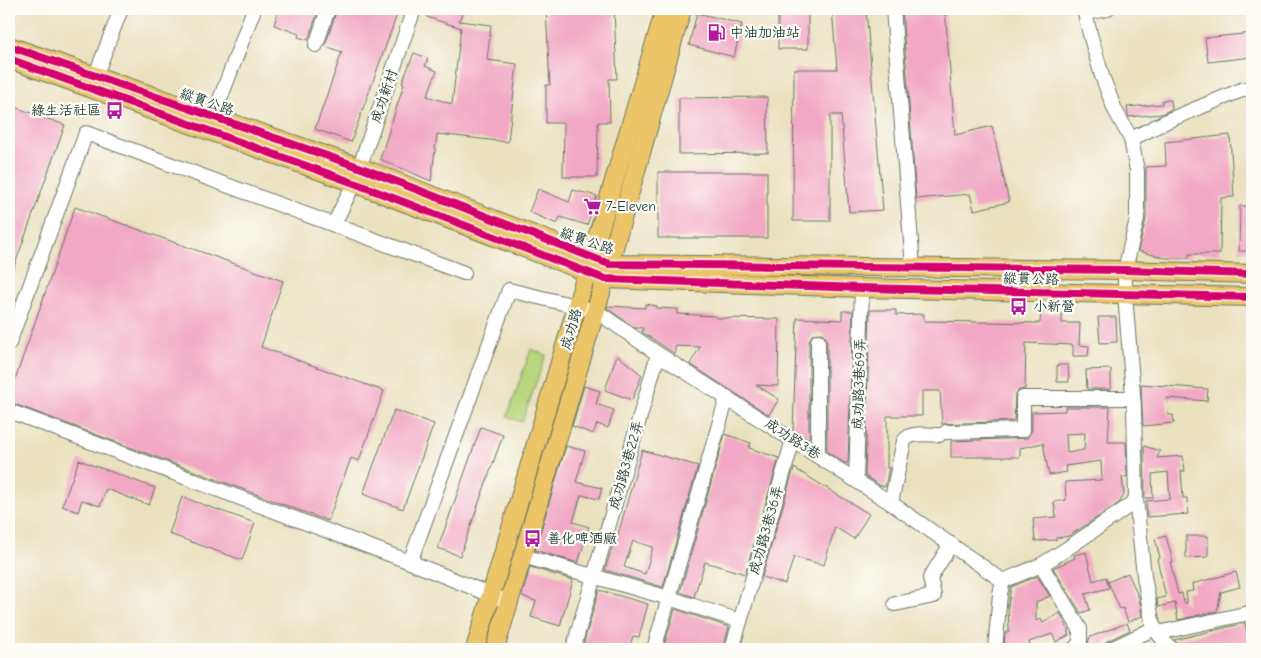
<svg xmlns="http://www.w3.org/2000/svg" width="1261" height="658" font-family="'Comic Neue','LXGW WenKai TC',sans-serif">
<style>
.green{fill:#b8d67d;stroke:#6c8a58}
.building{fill:#f2a8c4;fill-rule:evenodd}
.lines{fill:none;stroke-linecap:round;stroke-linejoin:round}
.minor-casing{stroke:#667665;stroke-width:16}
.major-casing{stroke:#667665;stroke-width:20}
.minor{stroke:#fff;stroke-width:14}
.major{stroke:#ecc569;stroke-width:18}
.cycleway-casing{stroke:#fdfcf7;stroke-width:11}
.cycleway{stroke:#d6006c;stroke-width:8}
.labels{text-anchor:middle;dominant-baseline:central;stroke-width:4.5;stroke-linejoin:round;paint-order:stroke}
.poi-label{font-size:14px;fill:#1f3d34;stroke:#fdfcf7;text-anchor:start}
.street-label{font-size:14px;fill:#1f3d34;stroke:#fdfcf7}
</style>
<rect width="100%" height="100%" fill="#fdfcf7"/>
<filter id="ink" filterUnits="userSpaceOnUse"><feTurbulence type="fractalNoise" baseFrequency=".02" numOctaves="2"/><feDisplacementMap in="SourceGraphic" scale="10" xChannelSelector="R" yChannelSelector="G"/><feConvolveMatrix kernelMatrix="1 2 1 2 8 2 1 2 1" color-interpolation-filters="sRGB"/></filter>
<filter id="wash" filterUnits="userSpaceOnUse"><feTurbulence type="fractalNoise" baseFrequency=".0096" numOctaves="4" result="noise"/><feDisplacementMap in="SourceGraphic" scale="20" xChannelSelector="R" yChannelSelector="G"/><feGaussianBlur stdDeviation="1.12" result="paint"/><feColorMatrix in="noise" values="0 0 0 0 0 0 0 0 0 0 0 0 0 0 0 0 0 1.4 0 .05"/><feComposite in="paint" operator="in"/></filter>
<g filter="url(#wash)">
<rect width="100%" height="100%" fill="#eae1bf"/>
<polygon class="green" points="531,349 546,355 522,422 507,417"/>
<g id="blocks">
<g class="building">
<polygon points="279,9 319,9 308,40 298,37 299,34 274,25"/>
<polygon points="337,9 399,9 351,142 315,129 342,52 325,46"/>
<polygon points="430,9 464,9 459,21 491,25 487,60 517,64 508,142 437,134 431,181 380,159 404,84 402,83 414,53 428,58 425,66 437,71 427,96 452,104 461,28 427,17"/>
<polygon points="546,9 614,9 617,79 609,79 610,122 598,122 597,177 563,177 564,123 546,123 546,85 550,85"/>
<rect x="778" y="9" width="30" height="40"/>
<polygon points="832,9 866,9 883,210 849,212 841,115 830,115 830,221 793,221 794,69 837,69"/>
<polygon points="902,9 945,9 955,135 992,126 1009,202 974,210 970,194 916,199"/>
<polygon points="697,13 742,24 734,57 689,45"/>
<polygon points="1252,33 1252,57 1208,62 1205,38"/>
<polygon points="767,97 768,153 679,154 679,98"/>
<polygon points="1162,100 1171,100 1172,109 1161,114 1129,117 1128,115 1127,107 1162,104"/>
<polygon points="9,105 65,125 10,278 9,277"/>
<polygon points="1230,135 1234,197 1221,198 1220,254 1189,254 1189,258 1166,258 1138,251 1146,219 1146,167 1166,166 1165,142"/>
<rect x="658" y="172" width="109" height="66"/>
<polygon points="538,189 569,202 573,190 597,196 587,225 560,217 557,224 529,212"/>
<polygon points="1240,206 1252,206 1252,251 1239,251"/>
<polygon points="75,207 283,281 261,347 384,391 359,461 351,458 328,521 9,402 9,397"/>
<polygon points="645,304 657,306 656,308 678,309 677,314 716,316 716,318 779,319 778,386 756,385 779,399 769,415 690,364 700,347 675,346 675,354 642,332 643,328 635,328 607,308 608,306 645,308"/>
<polygon points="870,310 896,310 896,315 924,314 924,321 1040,323 1041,312 1062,314 1062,323 1080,323 1079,345 1089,346 1088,356 1073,356 1073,345 1026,343 1025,389 1019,390 1015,394 1014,421 942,424 940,391 922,391 922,416 887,416 887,468 889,468 885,487 879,485 865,476"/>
<polygon points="842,311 853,311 848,463 844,463 827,452 827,341 825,336 822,333 813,334 809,341 809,438 805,438 793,430 797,318 842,320"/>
<polygon points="1098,317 1116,317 1117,342 1100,343"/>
<polygon points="617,355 642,375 632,400 605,390"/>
<polygon points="1057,365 1068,365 1069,382 1057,382"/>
<polygon points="1111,369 1111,389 1087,389 1086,370"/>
<polygon points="1141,384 1208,389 1207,401 1167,398 1168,415 1173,415 1174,423 1143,426"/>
<polygon points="584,386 600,391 596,404 614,410 608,428 597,424 593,434 572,426"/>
<path d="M1065 407H1110L1108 442H1126L1127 477H1122L1124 495 1119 503 1069 536 1056 538V540L1035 541 1033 519 1056 517 1054 502 1066 500 1065 482 1102 480 1101 461 1065 466 1067 472 1049 475 1043 443 1020 448V457H951V441L1027 438 1032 430V412L1065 411ZM1085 433 1084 450 1067 453 1066 434Z"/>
<polygon points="394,410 434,424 403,509 363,494"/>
<polygon points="481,427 503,435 460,556 438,548"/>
<polygon points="725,434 751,443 749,448 779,458 745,574 705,562 694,597 680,592"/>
<polygon points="566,446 585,451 576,482 602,488 599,499 581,495 573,522 589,527 578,563 535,550"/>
<polygon points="1144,446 1160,451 1157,458 1183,456 1185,471 1181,471 1183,498 1187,498 1188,514 1147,517 1146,501 1170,499 1168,472 1152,474 1153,498 1145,498"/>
<path d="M642 450 698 466 663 587 605 570 615 538H617ZM633 541 653 547 645 574 624 567Z"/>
<polygon points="79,460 155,488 149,505 106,489 100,506 82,500 78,512 62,506"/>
<polygon points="794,468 869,514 854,539 835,527 824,565 794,557 785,584 762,577"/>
<polygon points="182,497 255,523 242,560 169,534"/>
<polygon points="1166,536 1173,562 1170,562 1178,594 1182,593 1184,603 1187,603 1186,592 1193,591 1192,584 1236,572 1240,587 1221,592 1217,611 1178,620 1175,603 1158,607 1157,599 1166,597 1157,559 1160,558 1155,539"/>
<polygon points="1186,536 1208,536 1208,557 1186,558"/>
<polygon points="1086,552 1093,581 1106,577 1109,588 1085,594 1090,610 1081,613 1053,568 1075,558 1074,555"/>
<polygon points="530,567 573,580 560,626 531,617 536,601 522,596"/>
<polygon points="1128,573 1139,598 1142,616 1128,622 1123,608 1120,609 1108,582"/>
<polygon points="1037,576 1050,596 1036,602 1036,621 1041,619 1043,623 1060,613 1069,631 1067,632 1069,635 1056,642 1052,634 1029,642 1030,645 1014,649 1004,649 1005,633 1009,631 1008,606 1011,587"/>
<polygon points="599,590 648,604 639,637 633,636 629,649 582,649"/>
<polygon points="675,609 729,627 723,649 663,649"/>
<polygon points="1127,623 1130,630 1107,641 1104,644 1102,649 1086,649 1090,637"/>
<polygon points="1245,623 1250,649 1208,649 1207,645 1181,649 1180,646 1174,640"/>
</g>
</g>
</g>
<g filter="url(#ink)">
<use href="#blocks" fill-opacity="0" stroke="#667665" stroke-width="1"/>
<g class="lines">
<defs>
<g id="minor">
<polyline points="893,9 913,268"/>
<polyline points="1085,13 1107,9"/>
<polyline points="316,45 328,9"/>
<polyline points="92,85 121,9"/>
<polyline points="213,118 254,9"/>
<polyline points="1131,139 1169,120 1244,89 1252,89"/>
<polyline points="334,224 354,183 414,9"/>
<polyline points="9,343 86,133 464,273"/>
<polyline points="9,411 410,562 501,599"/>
<polyline points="946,432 1023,430 1023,398 1133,398"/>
<polyline points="818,456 818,341"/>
<polyline points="856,480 862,288"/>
<polyline points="1136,499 1144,576 1153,626 1166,644 1172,649"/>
<path d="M891 503 904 441C910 431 928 435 939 435"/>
<polyline points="523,556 669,598 740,621"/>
<polyline points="410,562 509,290 596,311 658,354 891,503 1003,581"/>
<polyline points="1041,565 1080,629 1080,643 1074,649"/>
<polyline points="1003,581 1041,565 1065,550 1129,506 1136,499 1134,407 1125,294 1125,270 1137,219 1137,171 1131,139 1115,110 1102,76 1090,34 1084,9"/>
<polyline points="895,604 934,596 930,578 951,544"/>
<polyline points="1158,633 1249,613"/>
<polyline points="573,649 658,354"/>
<polyline points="654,649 727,397"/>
<polyline points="732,649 793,440"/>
<polyline points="995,649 1000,594 1003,581"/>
<polyline points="1111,649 1155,628"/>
</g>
<g id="major">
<polyline points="9,46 359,167 609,264 1125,270 1252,274"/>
<polyline points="9,59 354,183 605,279 862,288 1252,297"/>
<polyline points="475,649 665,9"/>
<polyline points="495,649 605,279 682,9"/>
</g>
</defs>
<use href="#minor" class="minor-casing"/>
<use href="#major" class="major-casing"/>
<use href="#minor" class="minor"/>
<use href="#major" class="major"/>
<defs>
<g id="cycleway">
<polyline points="9,46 359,167 609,264 1125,270 1252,274"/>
<polyline points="9,59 354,183 605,279 862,288 1252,297"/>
</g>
</defs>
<use href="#cycleway" class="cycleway-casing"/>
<use href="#cycleway" class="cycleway"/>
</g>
</g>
<defs>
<symbol id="fuel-bare" viewBox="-9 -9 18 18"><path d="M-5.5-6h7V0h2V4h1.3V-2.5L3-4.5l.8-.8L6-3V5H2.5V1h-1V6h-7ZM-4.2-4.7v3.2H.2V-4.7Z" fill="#b5179e" stroke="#fdfcf7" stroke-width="2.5" paint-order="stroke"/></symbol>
<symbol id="bus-bare" viewBox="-9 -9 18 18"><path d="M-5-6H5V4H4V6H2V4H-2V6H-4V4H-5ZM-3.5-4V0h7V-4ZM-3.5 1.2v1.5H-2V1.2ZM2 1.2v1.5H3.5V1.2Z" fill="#b5179e" stroke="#fdfcf7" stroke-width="2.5" paint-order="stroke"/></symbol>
<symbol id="supermarket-bare" viewBox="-9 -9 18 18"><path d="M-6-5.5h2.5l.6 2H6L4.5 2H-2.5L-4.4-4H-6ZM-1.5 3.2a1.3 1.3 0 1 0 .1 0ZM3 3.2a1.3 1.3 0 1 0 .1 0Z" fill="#b5179e" stroke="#fdfcf7" stroke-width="2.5" paint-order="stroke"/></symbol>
</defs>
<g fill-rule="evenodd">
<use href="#fuel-bare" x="704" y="20" width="25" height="25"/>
<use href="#bus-bare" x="102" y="98" width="25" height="25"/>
<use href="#supermarket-bare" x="580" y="194" width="25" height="25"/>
<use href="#bus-bare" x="1006" y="294" width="25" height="25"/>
<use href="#bus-bare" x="520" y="526" width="25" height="25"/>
</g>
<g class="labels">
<g class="poi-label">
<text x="730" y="32">中油加油站</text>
<text x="101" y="110" text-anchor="end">綠生活社區</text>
<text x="606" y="206">7-Eleven</text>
<text x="1033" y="306">小新營</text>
<text x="547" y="538">善化啤酒廠</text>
</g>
<g class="street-label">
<text transform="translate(384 96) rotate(-71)">成功新村</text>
<text transform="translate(207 102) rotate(19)">縱貫公路</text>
<text transform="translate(587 241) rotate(19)">縱貫公路</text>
<text transform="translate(1031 279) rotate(1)">縱貫公路</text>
<text transform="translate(571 329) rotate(-73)">成功路</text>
<text transform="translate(859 384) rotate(-88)">成功路3巷69弄</text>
<text transform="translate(793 439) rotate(33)">成功路3巷</text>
<text transform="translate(626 465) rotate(-74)">成功路3巷22弄</text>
<text transform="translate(766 530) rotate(-74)">成功路3巷36弄</text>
</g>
</g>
<rect width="1261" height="658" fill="none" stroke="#fdfcf7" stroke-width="30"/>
</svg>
